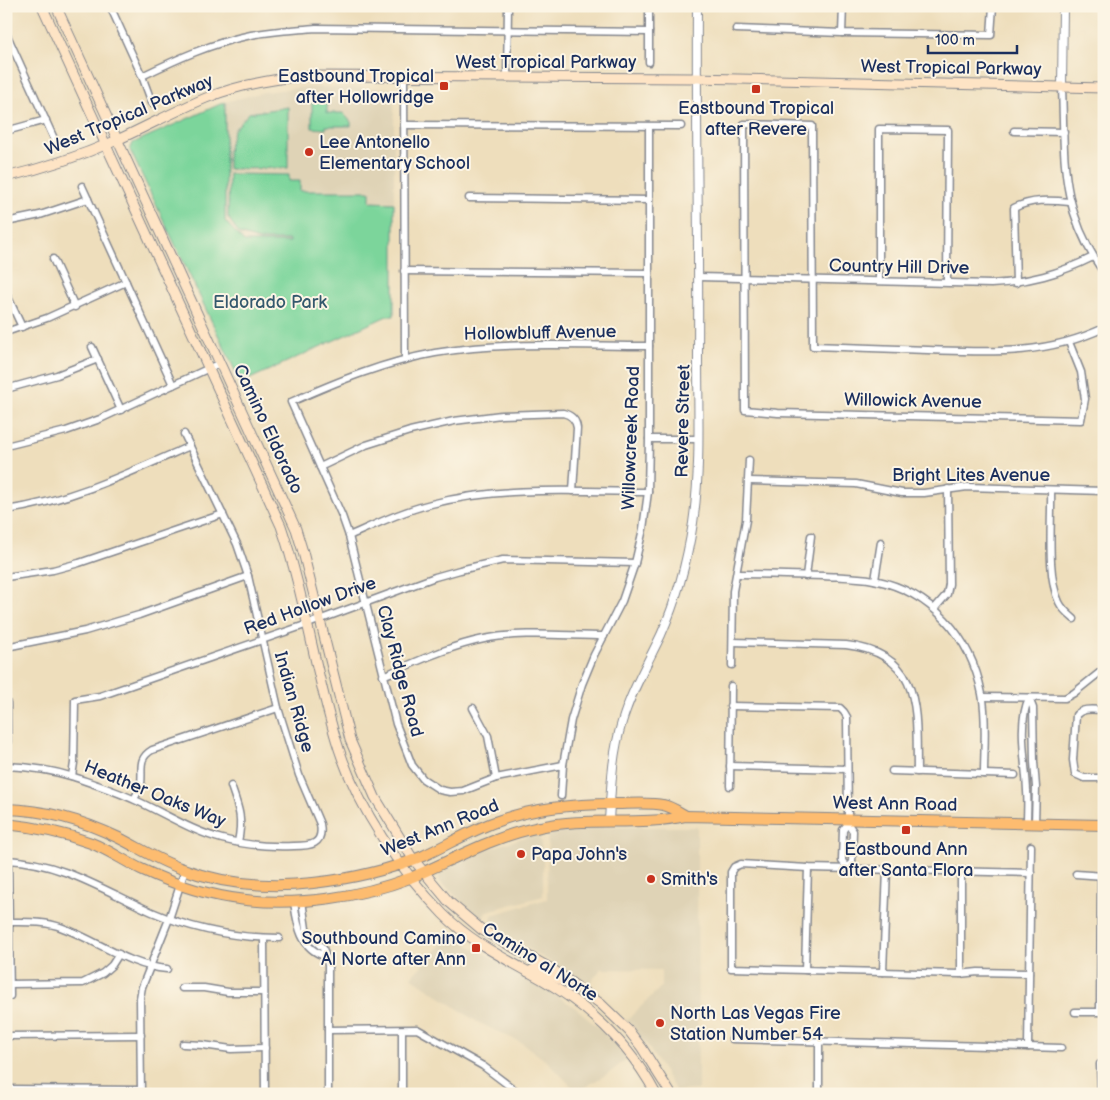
<svg xmlns="http://www.w3.org/2000/svg" width="1110" height="1100" font-family="'Balsamiq Sans',sans-serif">
<style>
.built{fill:#dfd3b6}
.park{fill:#7cd59b;stroke:#4c827c}
.lines{fill:none;stroke-linecap:round;stroke-linejoin:round}
.minor-casing{stroke:#84868d;stroke-width:9}
.tertiary-casing{stroke:#84868d;stroke-width:10}
.secondary-casing{stroke:#84868d;stroke-width:11}
.primary-casing{stroke:#84868d;stroke-width:12}
.minor{stroke:#fff;stroke-width:6}
.tertiary{stroke:#fff;stroke-width:8}
.secondary{stroke:#fee4c5;stroke-width:9}
.primary{stroke:#fdbc6f;stroke-width:10}
.poi-dot{fill:#c8321e;stroke:#fcf5e5;stroke-width:2}
.labels{text-anchor:middle;dominant-baseline:central;stroke-width:4;stroke-linejoin:round;paint-order:stroke}
.street-label{font-size:18px;fill:#1b2f5e;stroke:#fcf5e5}
.poi-label{font-size:18px;fill:#1b2f5e;stroke:#fcf5e5;text-anchor:start}
.park-label{font-size:18px;fill:#33586d;stroke:#fcf5e5}
</style>
<rect width="100%" height="100%" fill="#fcf5e5"/>
<filter id="ink" filterUnits="userSpaceOnUse"><feTurbulence type="fractalNoise" baseFrequency=".02" numOctaves="2"/><feDisplacementMap in="SourceGraphic" scale="10" xChannelSelector="R" yChannelSelector="G"/><feConvolveMatrix kernelMatrix="1 2 1 2 8 2 1 2 1" color-interpolation-filters="sRGB"/></filter>
<filter id="wash" filterUnits="userSpaceOnUse"><feTurbulence type="fractalNoise" baseFrequency=".0096" numOctaves="4" result="noise"/><feDisplacementMap in="SourceGraphic" scale="20" xChannelSelector="R" yChannelSelector="G"/><feGaussianBlur stdDeviation="1.12" result="paint"/><feColorMatrix in="noise" values="0 0 0 0 0 0 0 0 0 0 0 0 0 0 0 0 0 1.4 0 .05"/><feComposite in="paint" operator="in"/></filter>
<g filter="url(#wash)">
<rect width="100%" height="100%" fill="#eedebc"/>
<g class="built">
<polygon points="304,87 389,88 394,93 394,241 244,242 225,221 225,102 264,92"/>
<polygon points="598,827 697,827 698,1090 676,1091 647,1045 626,1021 661,987 661,970 601,969 590,983 586,983 493,928 491,922 492,915 547,899 548,832"/>
<polygon points="538,833 543,852 543,896 487,911 482,919 440,882 439,876 441,872 491,848"/>
<polygon points="452,934 474,949 482,952 515,971 529,981 533,980 539,983 577,1009 600,1029 627,1059 609,1073 577,1092 549,1063 522,1043 479,1023 411,977"/>
</g>
<g class="park">
<polygon points="312,101 327,101 327,113 343,113 351,122 351,126 326,126 326,129 312,128"/>
<polygon points="225,102 225,221 244,242 290,242 289,240 259,240 239,234 228,217 229,174 289,175 289,181 300,181 300,191 370,191 370,202 394,203 394,316 387,316 241,383 130,150 133,143"/>
<polygon points="288,107 288,168 228,169 228,151 233,131 249,113"/>
</g>
</g>
<g filter="url(#ink)">
<g class="lines">
<defs>
<g id="minor">
<polyline points="110,6 142,76 152,103"/>
<polyline points="649,6 649,62"/>
<polyline points="736,29 842,33 991,35 993,6"/>
<polyline points="6,33 56,143"/>
<polyline points="842,33 843,6"/>
<path d="M142 76C177 59 212 43 251 35 272 31 294 30 316 28L649 32"/>
<polyline points="404,78 405,360"/>
<polyline points="507,78 508,6"/>
<path d="M1062 87C1065 162 1059 208 1104 273"/>
<polyline points="404,125 681,126"/>
<polyline points="6,131 46,120"/>
<polyline points="1014,131 1064,132"/>
<polyline points="82,186 173,385"/>
<polyline points="469,198 649,200"/>
<polyline points="6,222 40,215 88,199"/>
<polyline points="53,259 75,307"/>
<polyline points="404,271 649,273"/>
<path d="M699 277 991 284C1029 282 1059 274 1093 257"/>
<polyline points="879,280 879,129 948,130 947,282"/>
<path d="M1016 283 1014 208C1031 199 1051 200 1070 202"/>
<polyline points="6,293 22,327"/>
<polyline points="6,332 47,318 126,282"/>
<path d="M1069 342 1081 372 1085 399 1081 420 778 413 745 410 744 124 812 126 813 346C851 347 889 349 928 350 991 352 1044 356 1104 328"/>
<polyline points="92,347 121,410"/>
<polyline points="6,389 57,375 98,359"/>
<polyline points="649,439 698,439"/>
<polyline points="6,446 66,431 100,419 220,363"/>
<path d="M320 467 366 445 410 431 454 421 501 415 563 413C571 415 576 419 577 428L573 491"/>
<polyline points="749,481 856,484 902,493 924,493 967,487 1104,491"/>
<path d="M1051 490C1052 520 1046 575 1059 602 1062 609 1068 614 1074 619"/>
<path d="M6 510C71 501 131 472 190 446"/>
<path d="M349 536C376 524 403 511 431 504 502 486 575 491 648 492"/>
<path d="M737 574C766 574 795 575 824 576 841 577 858 577 874 580 932 592 971 637 982 694 987 717 984 750 984 774"/>
<polyline points="806,576 811,536"/>
<polyline points="6,577 53,570 79,563 223,514"/>
<polyline points="875,580 881,542"/>
<polyline points="935,608 947,594 949,584 948,489"/>
<path d="M733 642 846 645C924 654 916 711 917 772"/>
<polyline points="6,647 85,631 139,615 248,576"/>
<polyline points="732,665 733,591 746,520 749,460"/>
<path d="M383 676C416 662 449 646 484 639 523 631 564 636 604 636"/>
<polyline points="983,697 1065,698 1074,693 1104,669"/>
<polyline points="1029,698 1033,708 1034,762 1036,787 1035,823"/>
<polyline points="7,703 8,766"/>
<polyline points="730,706 840,708 844,712 847,717 848,819 848,824 843,830 842,861 848,868 852,862 853,831 848,824"/>
<polyline points="473,708 488,736 496,778"/>
<path d="M1104 710C1094 710 1084 707 1076 715L1073 760 1075 774 1084 778H1104"/>
<path d="M563 765 496 778 463 791 450 792 440 790 423 779 412 765 396 724 349 536 342 516 291 402C338 381 385 362 435 353 506 341 578 346 649 346"/>
<path d="M6 766C29 767 52 770 74 777 94 784 116 791 135 800 164 813 191 831 222 839 245 845 270 847 294 846 310 846 324 845 320 824L299 775 278 708 248 576 237 544 184 434"/>
<polyline points="730,766 847,769"/>
<polyline points="892,771 1015,775"/>
<polyline points="72,776 74,763 75,700 100,696 308,624 435,577 460,570 503,560 635,563"/>
<path d="M231 786C239 809 243 818 238 842"/>
<polyline points="730,786 731,686"/>
<polyline points="561,796 563,765 571,720 582,684 594,655 622,601 635,563 643,529 648,492 649,439 649,126"/>
<path d="M134 799C137 794 140 789 141 784 143 769 137 759 152 750L278 708"/>
<path d="M1027 823C1027 813 1028 802 1027 791 1026 763 1017 724 1029 698"/>
<polyline points="7,842 8,860 10,996"/>
<path d="M8 860C63 863 103 890 152 912 192 929 234 938 279 938"/>
<polyline points="1076,874 1104,876"/>
<polyline points="302,901 306,929 310,937 323,948 328,965 328,1094"/>
<path d="M294 902C297 923 300 949 325 956"/>
<path d="M9 922C27 922 45 921 63 928 98 941 129 966 167 969"/>
<polyline points="264,938 265,1094"/>
<polyline points="805,970 808,868"/>
<polyline points="883,972 887,869"/>
<polyline points="1029,973 978,972 959,974 731,968 731,872 734,867 741,864 808,868 1031,873"/>
<polyline points="961,974 961,871"/>
<polyline points="10,984 83,983 103,973 112,965 119,954"/>
<polyline points="182,988 204,988 228,992 264,992"/>
<polyline points="1075,1012 1104,1012"/>
<polyline points="1100,1012 1101,876"/>
<polyline points="328,1030 417,1029 483,1066 520,1094"/>
<polyline points="402,1030 402,1094"/>
<polyline points="6,1036 141,1035"/>
<polyline points="732,1039 1061,1048"/>
<polyline points="183,1044 203,1045 231,1049 265,1048"/>
<polyline points="1028,1047 1031,846"/>
<polyline points="1100,1064 1101,1094"/>
<polyline points="8,1089 141,1090"/>
<polyline points="141,1094 140,998 142,987 169,919 185,870"/>
<polyline points="819,1094 819,1041"/>
</g>
<g id="tertiary">
<polyline points="1062,87 1063,6"/>
<path d="M609 821C611 788 612 754 622 722 631 692 647 664 661 635 677 599 687 562 693 523 701 468 698 412 698 356 699 240 696 123 697 6"/>
</g>
<g id="secondary">
<path d="M42 6 281 526C306 599 315 676 339 749 359 809 399 869 443 914 472 943 508 960 543 980 591 1008 630 1045 656 1094"/>
<polyline points="56,6 296,529 303,552 350,740 375,797 413,859 449,902 482,930 552,969 601,1004 629,1031 642,1048 671,1094"/>
<path d="M6 177C44 168 80 156 115 141 146 127 175 111 206 98 238 85 272 79 306 76L696 78 1104 88"/>
<polyline points="528,972 536,968 562,981"/>
</g>
<g id="primary">
<path d="M6 809C45 810 84 821 119 838 139 848 158 860 180 868 222 884 269 888 313 883 350 879 389 870 423 856 447 845 470 831 495 822 532 808 574 804 613 804 627 804 650 802 663 805 670 806 679 812 686 816"/>
<path d="M6 824C35 827 64 833 91 843 109 850 124 861 141 869 175 885 209 896 246 900 300 906 360 897 410 878 453 860 493 836 540 827 588 816 638 827 686 816L1104 825"/>
</g>
</defs>
<use href="#minor" class="minor-casing"/>
<use href="#tertiary" class="tertiary-casing"/>
<use href="#secondary" class="secondary-casing"/>
<use href="#primary" class="primary-casing"/>
<use href="#minor" class="minor"/>
<use href="#tertiary" class="tertiary"/>
<use href="#secondary" class="secondary"/>
<use href="#primary" class="primary"/>
</g>
</g>
<g class="poi-dot">
<rect x="439" y="81" width="10" height="10" rx="2.5"/>
<rect x="751" y="84" width="10" height="10" rx="2.5"/>
<circle cx="309" cy="152" r="5"/>
<rect x="901" y="825" width="10" height="10" rx="2.5"/>
<circle cx="521" cy="854" r="5"/>
<circle cx="651" cy="879" r="5"/>
<rect x="471" y="943" width="10" height="10" rx="2.5"/>
<circle cx="660" cy="1023" r="5"/>
</g>
<g class="labels">
<g class="street-label">
<text x="546" y="62">West Tropical Parkway</text>
<text transform="translate(951 68) rotate(1)">West Tropical Parkway</text>
<text transform="translate(129 115) rotate(-23)">West Tropical Parkway</text>
<text transform="translate(899 267) rotate(1)">Country Hill Drive</text>
<text transform="translate(540 333) rotate(-1)">Hollowbluff Avenue</text>
<text transform="translate(913 401) rotate(1)">Willowick Avenue</text>
<text transform="translate(683 421) rotate(-89)">Revere Street</text>
<text transform="translate(268 429) rotate(65)">Camino Eldorado</text>
<text transform="translate(631 438) rotate(-88)">Willowcreek Road</text>
<text x="971" y="475">Bright Lites Avenue</text>
<text transform="translate(310 606) rotate(-20)">Red Hollow Drive</text>
<text transform="translate(400 671) rotate(75)">Clay Ridge Road</text>
<text transform="translate(294 702) rotate(74)">Indian Ridge</text>
<text transform="translate(155 794) rotate(22)">Heather Oaks Way</text>
<text transform="translate(895 804) rotate(1)">West Ann Road</text>
<text transform="translate(440 828) rotate(-22)">West Ann Road</text>
<text transform="translate(540 962) rotate(32)">Camino al Norte</text>
</g>
<g class="poi-label">
<text x="434" y="76" text-anchor="end">Eastbound Tropical<tspan x="434" dy="21">after Hollowridge</tspan></text>
<text x="756" y="108" text-anchor="middle">Eastbound Tropical<tspan x="756" dy="21">after Revere</tspan></text>
<text x="319" y="142">Lee Antonello<tspan x="319" dy="21">Elementary School</tspan></text>
<text x="906" y="849" text-anchor="middle">Eastbound Ann<tspan x="906" dy="21">after Santa Flora</tspan></text>
<text x="531" y="854">Papa John's</text>
<text x="661" y="879">Smith's</text>
<text x="466" y="938" text-anchor="end">Southbound Camino<tspan x="466" dy="21">Al Norte after Ann</tspan></text>
<text x="670" y="1013">North Las Vegas Fire<tspan x="670" dy="21">Station Number 54</tspan></text>
</g>
<g class="park-label">
<text x="270" y="302">Eldorado Park</text>
</g>
</g>
<rect width="1110" height="1100" fill="none" stroke="#fcf5e5" stroke-width="25"/>
<path d="M928 45v8h89v-8" fill="none" stroke="#1b2f5e" stroke-width="2.5"/>
<text x="935" y="45" font-size="15" fill="#1b2f5e" stroke="#fcf5e5" stroke-width="4" paint-order="stroke">100 m</text>
</svg>
